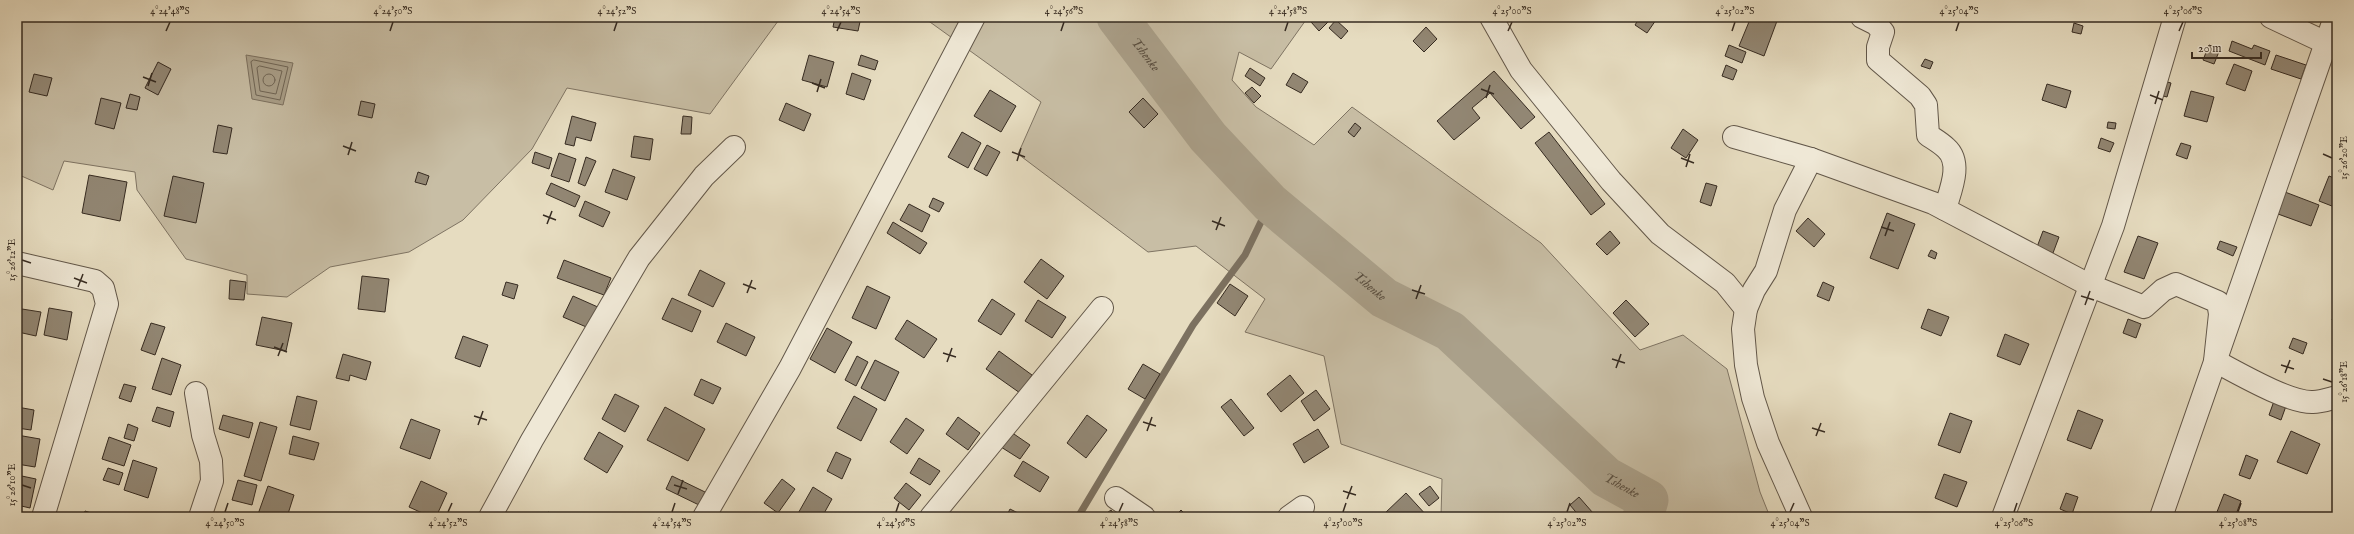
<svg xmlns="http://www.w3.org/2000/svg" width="2354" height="534" font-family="'IM FELL English',serif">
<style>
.green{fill:#c8bea5;stroke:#7f7463}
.water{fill:#aaa08a;stroke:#7c7160}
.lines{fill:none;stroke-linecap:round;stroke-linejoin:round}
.shore{stroke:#706656;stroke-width:1}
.stream{stroke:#7c7160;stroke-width:7}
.river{stroke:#aaa08a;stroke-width:41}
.building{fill:#928774;stroke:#362b21}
.minor-casing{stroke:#625749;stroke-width:24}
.minor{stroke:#efe8d6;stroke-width:22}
.ticks{fill:none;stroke:#362b21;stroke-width:1.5}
.labels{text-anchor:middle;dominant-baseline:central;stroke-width:3.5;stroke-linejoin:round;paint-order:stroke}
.water-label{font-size:13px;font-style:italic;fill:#594e40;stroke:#efe8d6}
.neatline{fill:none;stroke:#362b21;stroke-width:1.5}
.ticks-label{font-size:10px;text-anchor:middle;fill:#362b21}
</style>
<rect width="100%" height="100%" fill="#e6dcc0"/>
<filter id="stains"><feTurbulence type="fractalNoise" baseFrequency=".005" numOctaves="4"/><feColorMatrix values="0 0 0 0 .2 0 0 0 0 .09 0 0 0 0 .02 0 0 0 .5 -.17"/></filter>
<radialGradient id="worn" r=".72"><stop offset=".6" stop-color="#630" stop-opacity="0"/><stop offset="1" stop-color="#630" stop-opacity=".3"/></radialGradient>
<g class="green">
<polygon points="17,17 781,17 710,114 567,88 532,149 463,220 409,252 330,267 287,297 247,294 247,275 186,259 137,190 135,172 64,161 53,190 17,174"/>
<polygon points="923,17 1308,17 1271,69 1239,52 1232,80 1256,107 1314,145 1352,107 1541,243 1640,350 1683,335 1727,369 1760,492 1770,517 1441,517 1442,479 1341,444 1324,356 1245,332 1265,299 1196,246 1148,252 1018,154 1041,102"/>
</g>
<polygon class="water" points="246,55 293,63 283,105 252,99"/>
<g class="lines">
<g class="shore">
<polygon points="254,60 288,67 280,100 256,95 251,62"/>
<polygon points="260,66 282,71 276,94 260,91 257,68"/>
<circle cx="269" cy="80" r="6"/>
</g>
<polyline class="stream" points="1078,517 1193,325 1245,255 1270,203"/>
<path class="river" id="s1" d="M1117 17 1208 137 1270 203 1384 298 1450 331 1606 477 1648 500 1643 517"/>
</g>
<g class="building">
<polygon points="835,17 861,17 858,31 833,27"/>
<polygon points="1008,17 1023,17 1021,21"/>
<polygon points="1317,17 1326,17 1330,20 1319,31 1311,22"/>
<polygon points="1640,17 1658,17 1647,33 1635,25"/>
<polygon points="1751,17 1771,17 1770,19 1777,21 1764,56 1739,46"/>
<polygon points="1336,20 1348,31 1341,39 1329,28"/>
<polygon points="2074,23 2083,26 2081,34 2072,32"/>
<polygon points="1426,27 1437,39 1424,52 1413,41"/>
<polygon points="2232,41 2252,49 2254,45 2270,51 2265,65 2229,51"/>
<polygon points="1729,45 1746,52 1742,63 1725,56"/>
<polygon points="2209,45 2220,49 2214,64 2203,60"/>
<polygon points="809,55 834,62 827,87 802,80"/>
<polygon points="861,55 878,61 875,70 858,65"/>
<polygon points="2276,55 2306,65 2301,79 2271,69"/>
<polygon points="1925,59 1933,62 1930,69 1921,66"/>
<polygon points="158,62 171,69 158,95 145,88"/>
<polygon points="2234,64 2252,71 2245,91 2226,84"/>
<polygon points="1726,65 1737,70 1733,80 1722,76"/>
<polygon points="1250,68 1265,78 1260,86 1245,76"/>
<polygon points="1494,71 1535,117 1521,129 1490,93 1472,108 1480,118 1454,140 1437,121"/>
<polygon points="852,73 871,80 864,100 846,94"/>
<polygon points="1293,73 1308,82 1301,93 1286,85"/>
<polygon points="34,74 52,78 47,96 29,92"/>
<polygon points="2160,80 2171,83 2167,97 2156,94"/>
<polygon points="2047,84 2071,91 2066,108 2042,100"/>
<polygon points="1252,87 1261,96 1254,103 1245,93"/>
<polygon points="990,90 1016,106 1001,132 974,116"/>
<polygon points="2191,91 2214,97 2207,122 2184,116"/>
<polygon points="130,94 140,97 137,110 126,108"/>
<polygon points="101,98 121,103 114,129 95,124"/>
<polygon points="1143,98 1158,114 1144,128 1129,112"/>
<polygon points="361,101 375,104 372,118 358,115"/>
<polygon points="786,103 811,114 804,131 779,120"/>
<polygon points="572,116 596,123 591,141 576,137 574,146 565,144"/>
<polygon points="683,116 692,117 691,134 681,134"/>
<polygon points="2108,122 2116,123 2115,129 2107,128"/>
<polygon points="1355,123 1361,128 1354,137 1348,132"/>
<polygon points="218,125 232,128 227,154 213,152"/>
<polygon points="1683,129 1698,140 1686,158 1671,148"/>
<polygon points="962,132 981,143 968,168 948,157"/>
<polygon points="1549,132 1605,204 1591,215 1535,143"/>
<polygon points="634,136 653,139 650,160 631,157"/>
<polygon points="2101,138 2114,143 2110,152 2098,148"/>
<polygon points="2181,143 2191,146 2187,159 2176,155"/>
<polygon points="987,145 1000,152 987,176 974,169"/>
<polygon points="535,152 552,158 549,169 532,163"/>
<polygon points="559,153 576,159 569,182 551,176"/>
<polygon points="586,157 596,161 585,186 578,183"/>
<polygon points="613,169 635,177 627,200 605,192"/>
<polygon points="2337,171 2337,208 2319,201 2329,176 2334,178"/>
<polygon points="418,172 429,176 426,185 415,182"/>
<polygon points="89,175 127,182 120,221 82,213"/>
<polygon points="173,176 204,183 196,223 164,216"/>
<polygon points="551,183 580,196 575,207 546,194"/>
<polygon points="1706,183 1717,186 1711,206 1700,202"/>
<polygon points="2285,192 2319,205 2311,226 2278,214"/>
<polygon points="933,198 944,203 939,212 929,207"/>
<polygon points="585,201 610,212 603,227 579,216"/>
<polygon points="909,204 930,215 922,232 900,220"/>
<polygon points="1887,213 1915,224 1898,269 1870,258"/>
<polygon points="1808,218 1825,234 1814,247 1796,231"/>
<polygon points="893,222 927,243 920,254 887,233"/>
<polygon points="1610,231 1620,243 1607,255 1596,244"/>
<polygon points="2043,231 2059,237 2053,253 2037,247"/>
<polygon points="2138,236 2158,243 2144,279 2124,272"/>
<polygon points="2220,241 2237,247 2233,256 2217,249"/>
<polygon points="1931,250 1937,253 1935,259 1928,256"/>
<polygon points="1041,259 1064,276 1047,299 1024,282"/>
<polygon points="564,260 611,278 604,295 557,278"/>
<polygon points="700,270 725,283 713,307 688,295"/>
<polygon points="362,276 389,279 385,312 358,309"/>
<polygon points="230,280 246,282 244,300 229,299"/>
<polygon points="506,282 518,285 514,299 502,295"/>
<polygon points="1823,282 1834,287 1829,301 1817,296"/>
<polygon points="1230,284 1248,296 1235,316 1217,303"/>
<polygon points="867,286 890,297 876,329 852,318"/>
<polygon points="573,296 600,308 591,329 563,317"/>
<polygon points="672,298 701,311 692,332 662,319"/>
<polygon points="992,299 1015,314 1001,335 978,321"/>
<polygon points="1038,300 1066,317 1052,338 1025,321"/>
<polygon points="1626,300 1649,324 1635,337 1613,313"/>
<polygon points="2337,307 2337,322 2332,320"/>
<polygon points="49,308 72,312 67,340 44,335"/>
<polygon points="22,309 41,312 36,336 18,332"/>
<polygon points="1928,309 1949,317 1941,336 1921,328"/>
<polygon points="262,317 292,323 286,351 256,345"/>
<polygon points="2128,319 2141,324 2136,338 2123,333"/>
<polygon points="907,320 937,339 924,358 895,339"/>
<polygon points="151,323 165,327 155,355 141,350"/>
<polygon points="726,323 755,337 746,356 717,342"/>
<polygon points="827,328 852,342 835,373 810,359"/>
<polygon points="2005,334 2029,344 2020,365 1997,356"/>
<polygon points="463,336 488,345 480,367 455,358"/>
<polygon points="2293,338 2307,343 2303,354 2289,348"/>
<polygon points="999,351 1032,375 1020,393 986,369"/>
<polygon points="343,354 371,362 366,380 350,375 349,381 336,378"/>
<polygon points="857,356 868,362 856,386 845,380"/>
<polygon points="162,358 181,365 171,395 152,389"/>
<polygon points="875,360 899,372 885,401 861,388"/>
<polygon points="1143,364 1160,374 1145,399 1128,389"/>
<polygon points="1290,375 1304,393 1281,412 1267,394"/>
<polygon points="701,379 721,388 713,404 694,395"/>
<polygon points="124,384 136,387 131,402 119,398"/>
<polygon points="1316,390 1330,409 1314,421 1301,401"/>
<polygon points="615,394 639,406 625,432 602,419"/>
<polygon points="297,396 317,401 310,430 290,425"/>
<polygon points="854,396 877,409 861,441 837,428"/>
<polygon points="1231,399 1254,428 1244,436 1221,407"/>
<polygon points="2274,401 2286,406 2281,420 2269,415"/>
<polygon points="17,407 34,410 31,430 17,428"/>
<polygon points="157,407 174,412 170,427 152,421"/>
<polygon points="665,407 705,429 688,461 647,440"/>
<polygon points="2078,410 2103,420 2091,449 2067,440"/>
<polygon points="1950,413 1972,421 1960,453 1938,445"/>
<polygon points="223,415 253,423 249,438 219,429"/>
<polygon points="1087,415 1107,430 1086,458 1067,443"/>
<polygon points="958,417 980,433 968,450 946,434"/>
<polygon points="906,418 924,430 907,454 890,442"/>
<polygon points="411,419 440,430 430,459 400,448"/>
<polygon points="260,422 277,427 261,481 244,476"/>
<polygon points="128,424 138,428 134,441 124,438"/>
<polygon points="1318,429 1329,447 1304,463 1293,444"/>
<polygon points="2291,431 2320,444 2307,474 2277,462"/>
<polygon points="599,432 623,446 607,473 584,459"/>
<polygon points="1011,432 1030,445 1020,459 1001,447"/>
<polygon points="17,435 40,439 35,467 17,464"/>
<polygon points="293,436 319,443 314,460 289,454"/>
<polygon points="109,437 131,445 124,466 102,459"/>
<polygon points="836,452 851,459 842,479 827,471"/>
<polygon points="2246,455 2258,460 2250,479 2239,475"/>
<polygon points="919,458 940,471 930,485 910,473"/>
<polygon points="133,460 157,468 148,498 124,490"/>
<polygon points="1023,461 1049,477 1040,492 1014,476"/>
<polygon points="108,468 123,473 119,485 103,480"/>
<polygon points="1944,474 1967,482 1957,507 1935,498"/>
<polygon points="17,475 36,479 30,508 17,505"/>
<polygon points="672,476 705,492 699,505 666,489"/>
<polygon points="782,479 795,489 778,513 764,503"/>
<polygon points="238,480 257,485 252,505 232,500"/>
<polygon points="421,481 447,493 436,517 431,517 409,507"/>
<polygon points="906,483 921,495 909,510 894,498"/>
<polygon points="268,486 294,495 287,517 257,517"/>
<polygon points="1430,486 1439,498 1429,506 1419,494"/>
<polygon points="813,487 832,499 822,517 796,517"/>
<polygon points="1406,493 1428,517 1387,517 1384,514"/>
<polygon points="2066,493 2078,497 2072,514 2060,509"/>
<polygon points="2224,494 2241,501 2235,517 2215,517"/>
<polygon points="1579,497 1593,513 1589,517 1580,517 1570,505"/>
<polygon points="1010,509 1026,517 1006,517"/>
<polygon points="1111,510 1116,517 1106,517 1104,515"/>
<polygon points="1181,510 1188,517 1174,517"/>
<polygon points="85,511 104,517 83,517"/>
<polygon points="548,512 559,517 545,517"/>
</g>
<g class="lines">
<defs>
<g id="minor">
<polyline points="1491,17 1521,70 1611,181 1660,234 1725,283 1746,309"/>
<path d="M1862 17 1876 24 1883 32 1878 47V60L1920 96 1926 105 1928 135C1934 139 1941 143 1946 148 1963 163 1950 191 1945 209"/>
<polyline points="2271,17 2337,48"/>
<path d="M1734 137 1811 159 1933 203 2091 286 2144 307 2163 290 2176 284 2218 302 2220 314 2215 361C2238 373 2289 403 2313 402 2321 402 2329 399 2337 397"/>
<polyline points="17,263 95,281 103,288 107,304 43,517"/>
<polyline points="196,393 203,435 211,461 212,481 200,517"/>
<polyline points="1116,498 1144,517"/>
<polyline points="490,517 532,440 639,258 704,176 734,147"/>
<polyline points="704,517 790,368 974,17"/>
<polyline points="931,517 1102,308"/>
<polyline points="1289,517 1303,507"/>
<polyline points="1801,517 1768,443 1753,398 1746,365 1743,329 1746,309 1754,290 1766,271 1785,210 1811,159"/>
<polyline points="2003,517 2113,226 2175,17"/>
<polyline points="2161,517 2335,17"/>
</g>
</defs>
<use href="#minor" class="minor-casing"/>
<use href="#minor" class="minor"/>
</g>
<path class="ticks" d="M166 31 170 22M390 31 393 22M614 31 617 22M837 31 841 22M1061 31 1064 22M1285 31 1288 22M1508 31 1512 22M1732 31 1735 22M1956 31 1959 22M2179 31 2183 22M143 77 156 82M812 83 825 88M148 86 152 73M1481 89 1494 94M817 92 821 79M2150 95 2163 100M1486 98 1490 85M2155 104 2159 91M343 146 356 151M1012 152 1025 157M2323 154 2332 158M348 155 352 142M1681 158 1694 163M1017 161 1021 148M1686 167 1690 154M543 215 556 220M1212 221 1225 226M547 224 552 211M1881 227 1894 231M1216 230 1221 217M1885 236 1890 222M22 260 31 263M74 278 87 283M743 284 756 289M78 287 83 274M1412 290 1425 294M747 293 752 280M2081 296 2094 300M1416 299 1421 285M2085 305 2090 291M274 347 287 352M943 353 956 357M278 356 283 343M1612 359 1625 363M947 362 952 348M2281 365 2294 369M1616 368 1621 354M2285 373 2290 360M2323 379 2332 382M474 416 487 420M1143 422 1156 426M478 425 483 411M1812 428 1825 432M1147 431 1152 417M1816 436 1821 423M22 485 31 488M674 485 687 489M1343 491 1356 495M678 494 683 480M1347 499 1352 486M225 512 228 503M448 512 452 503M672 512 675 503M896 512 899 503M1119 512 1123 503M1343 512 1346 503M1567 512 1570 503M1790 512 1794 503M2014 512 2017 503M2238 512 2241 503"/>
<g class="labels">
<g class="water-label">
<text stroke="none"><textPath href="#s1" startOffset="47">Tshenke</textPath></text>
<text stroke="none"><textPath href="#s1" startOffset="371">Tshenke</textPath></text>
<text stroke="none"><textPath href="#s1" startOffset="695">Tshenke</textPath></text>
</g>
</g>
<rect width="2354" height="534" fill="none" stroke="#e6dcc0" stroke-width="44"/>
<path d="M2192 52v6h69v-6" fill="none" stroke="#362b21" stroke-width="2"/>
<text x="2198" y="52" font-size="12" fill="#362b21" stroke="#efe8d6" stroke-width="3" paint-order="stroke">20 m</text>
<rect x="22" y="22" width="2310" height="490" class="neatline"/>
<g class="ticks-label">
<text x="170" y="14">4°24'48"S</text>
<text x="393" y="14">4°24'50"S</text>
<text x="617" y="14">4°24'52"S</text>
<text x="841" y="14">4°24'54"S</text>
<text x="1064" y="14">4°24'56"S</text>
<text x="1288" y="14">4°24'58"S</text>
<text x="1512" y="14">4°25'00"S</text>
<text x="1735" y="14">4°25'02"S</text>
<text x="1959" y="14">4°25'04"S</text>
<text x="2183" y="14">4°25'06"S</text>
<text transform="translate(2343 158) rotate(-90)" y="4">15°26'20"E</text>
<text transform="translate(11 260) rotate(-90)" y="4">15°26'12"E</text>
<text transform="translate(2343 382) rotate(-90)" y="4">15°26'18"E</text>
<text transform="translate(11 485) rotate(-90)" y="4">15°26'10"E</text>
<text x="225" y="526">4°24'50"S</text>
<text x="448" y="526">4°24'52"S</text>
<text x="672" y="526">4°24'54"S</text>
<text x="896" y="526">4°24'56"S</text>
<text x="1119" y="526">4°24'58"S</text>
<text x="1343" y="526">4°25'00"S</text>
<text x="1567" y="526">4°25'02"S</text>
<text x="1790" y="526">4°25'04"S</text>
<text x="2014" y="526">4°25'06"S</text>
<text x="2238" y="526">4°25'08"S</text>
</g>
<rect width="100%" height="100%" filter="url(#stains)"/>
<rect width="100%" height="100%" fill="url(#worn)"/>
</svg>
